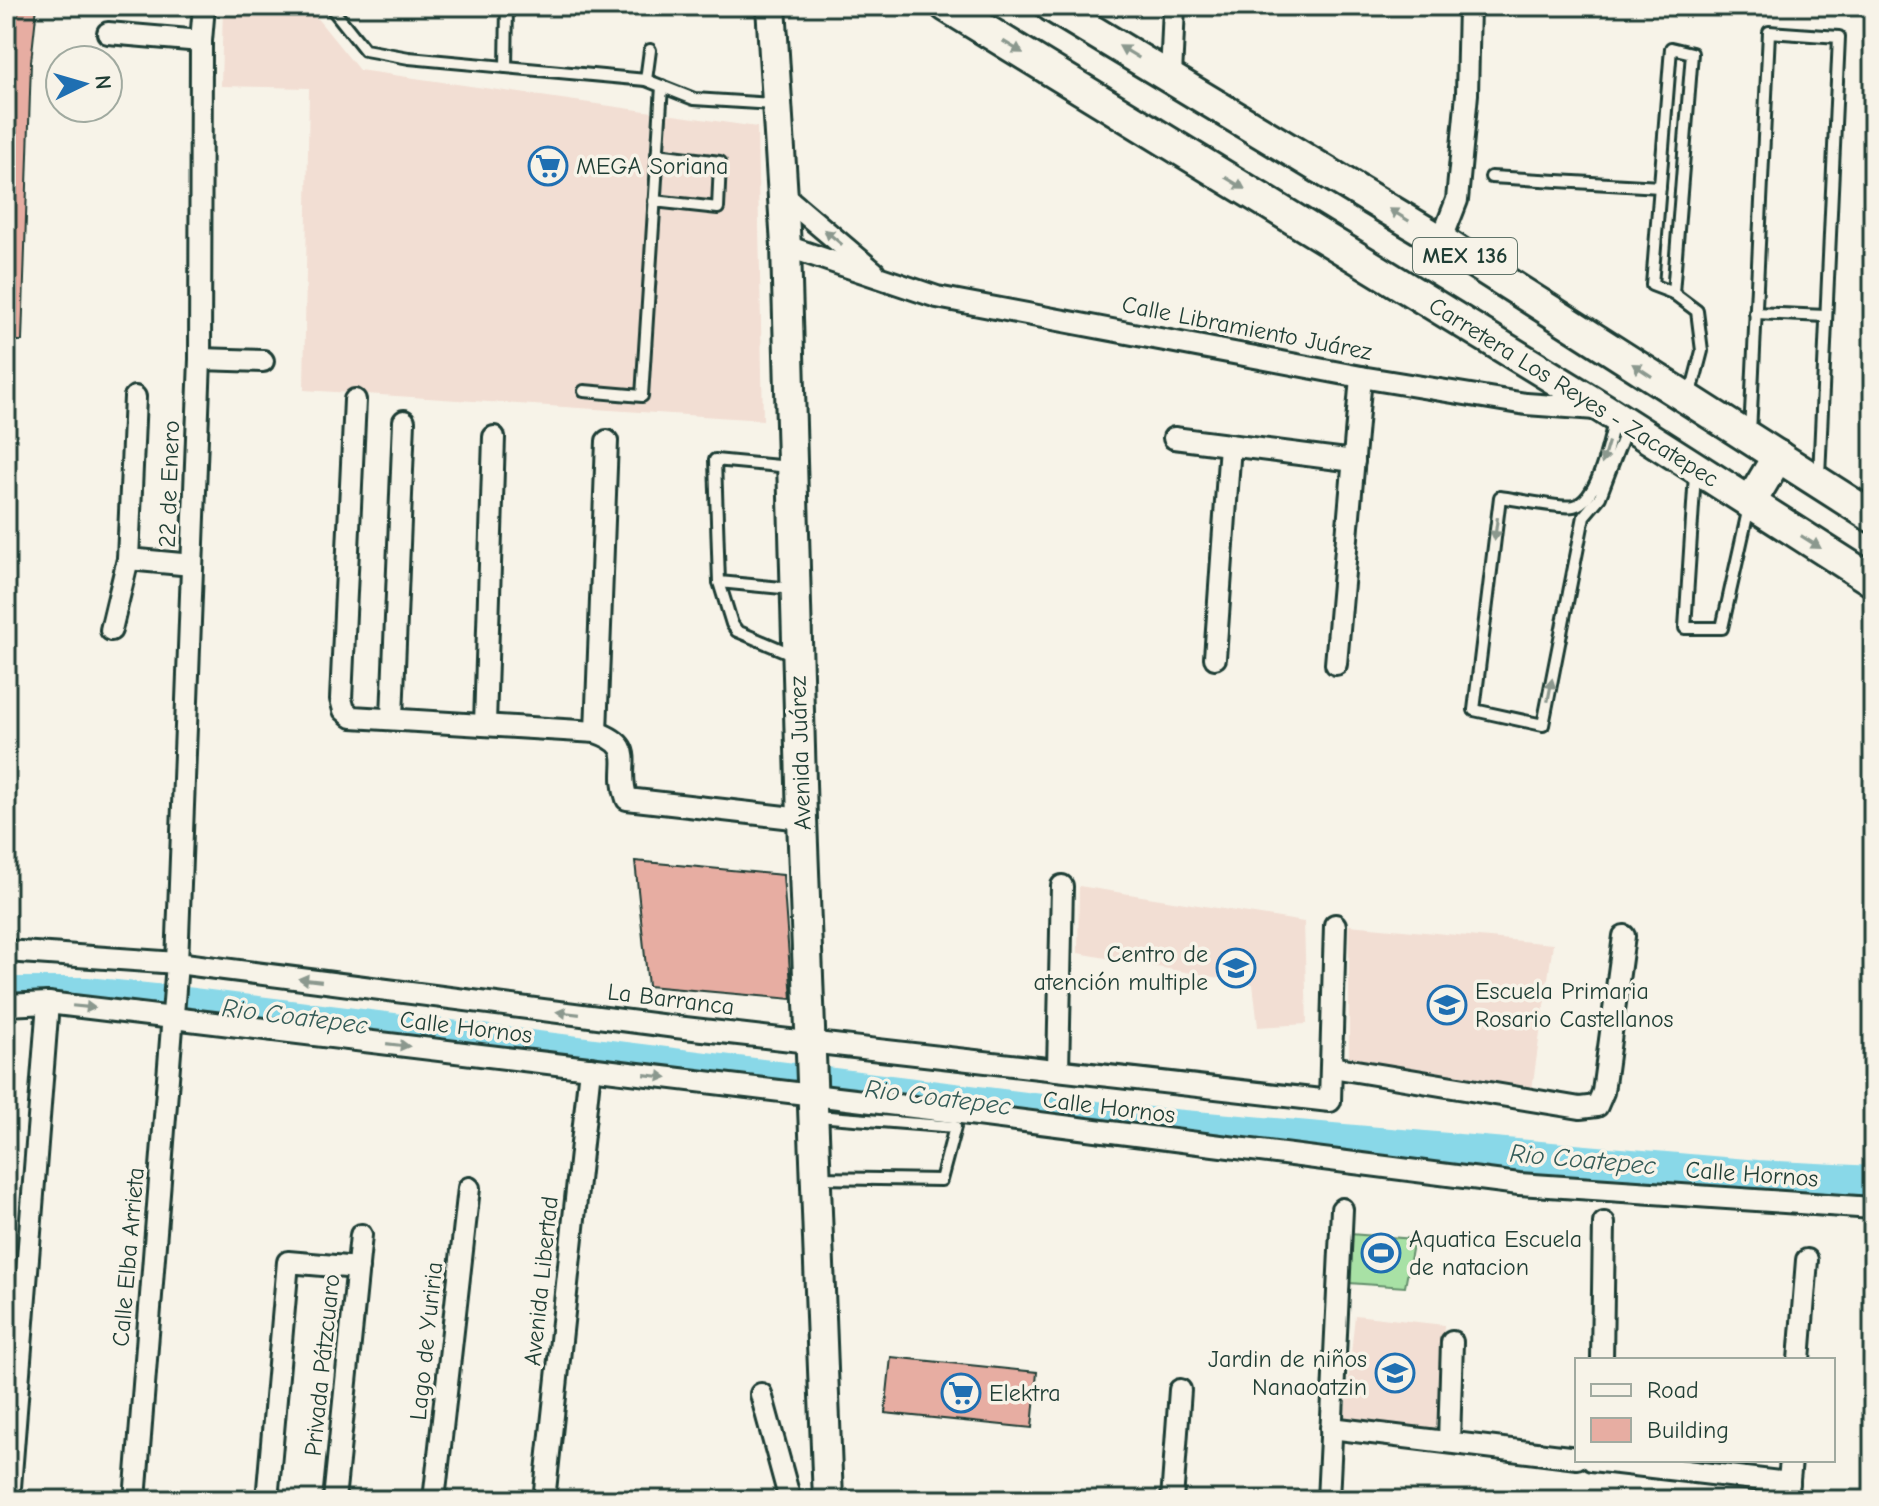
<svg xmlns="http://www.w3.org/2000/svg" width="1879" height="1506" font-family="'Comic Neue',sans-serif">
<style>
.built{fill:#f2ded3}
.green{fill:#a8e1a5;stroke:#648f6c;stroke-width:2}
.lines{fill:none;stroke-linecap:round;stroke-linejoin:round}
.river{stroke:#89d8e8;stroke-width:34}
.building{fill:#e7ada2;stroke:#1f3d34;stroke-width:2}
.lane-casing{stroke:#1f3d34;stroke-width:16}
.street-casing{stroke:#1f3d34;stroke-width:26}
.secondary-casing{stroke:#1f3d34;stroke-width:34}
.primary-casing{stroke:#1f3d34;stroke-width:36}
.lane{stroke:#f7f3e8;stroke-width:10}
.street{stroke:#f7f3e8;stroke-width:20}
.secondary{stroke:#f7f3e8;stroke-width:28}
.primary{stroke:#f7f3e8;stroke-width:30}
.oneway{fill:#8b988e}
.labels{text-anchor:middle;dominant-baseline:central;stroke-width:7;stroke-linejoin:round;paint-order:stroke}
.shield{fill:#f7f3e8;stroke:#60746a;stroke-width:2}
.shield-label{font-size:22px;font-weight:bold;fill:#1f3d34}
.poi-label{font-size:24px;fill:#1f3d34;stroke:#f7f3e8;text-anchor:start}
.street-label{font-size:24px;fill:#1f3d34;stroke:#f7f3e8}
.water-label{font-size:26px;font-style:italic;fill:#345c58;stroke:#f7f3e8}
</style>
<rect width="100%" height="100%" fill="#f7f3e8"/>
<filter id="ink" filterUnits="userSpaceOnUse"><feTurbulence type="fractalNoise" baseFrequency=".0125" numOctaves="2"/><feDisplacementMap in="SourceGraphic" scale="16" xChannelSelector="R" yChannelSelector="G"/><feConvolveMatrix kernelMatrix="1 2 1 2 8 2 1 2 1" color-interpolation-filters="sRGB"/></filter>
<g filter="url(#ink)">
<g class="built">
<polygon points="223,6 307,6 359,70 757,127 763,420 304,390 309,88 221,86"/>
<polygon points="1079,886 1304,922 1307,1024 1258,1027 1253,984 1078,953"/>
<polygon points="1349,925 1553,944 1531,1096 1349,1067"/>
<polygon points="1355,1315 1444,1325 1440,1432 1344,1421"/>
</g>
<polygon class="green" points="1350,1234 1414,1239 1405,1287 1349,1283"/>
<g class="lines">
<polyline class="river" points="6,994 86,994 194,1005 1138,1123 1757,1177 1873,1183"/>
</g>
<g class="building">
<polygon points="6,6 37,6 31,62 22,341 6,341"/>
<polygon points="635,861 783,875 792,999 648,986"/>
<polygon points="891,1357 1037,1372 1032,1428 885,1413"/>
</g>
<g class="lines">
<defs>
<g id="lane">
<polyline points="330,6 365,50 409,58 646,80 694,99 773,104"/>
<polygon points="1671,48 1692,53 1673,293 1652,285"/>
<polyline points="506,67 507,6"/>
<polyline points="646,80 650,50"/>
<polyline points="1491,177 1660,187"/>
<polyline points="654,201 718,208 720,162 657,154"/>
<polyline points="1673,293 1697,311 1702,351 1690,397"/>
<polyline points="1755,313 1826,316"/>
<polyline points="584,391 642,396 662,86"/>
<path d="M1615 418C1609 440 1599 500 1574 506 1561 509 1516 499 1500 497L1474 710 1543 725 1584 516 1600 497 1627 426"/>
<polyline points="1750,434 1769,32 1839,37 1819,476"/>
<polyline points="790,467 715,460 719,582 793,589"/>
<polyline points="1695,474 1685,628 1722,628 1749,507"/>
<polyline points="719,582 732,624 737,631 794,655"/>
<polyline points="817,1116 955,1127 941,1180 818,1178"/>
</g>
<g id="street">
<polyline points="108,33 201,41"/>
<polyline points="1171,77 1174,6"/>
<polyline points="782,194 874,272"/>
<polyline points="1441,241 1457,200 1467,94 1469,6"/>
<polyline points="786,246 937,297 1361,377 1526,404 1596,409"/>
<polyline points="200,359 263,361"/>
<polyline points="135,397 128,559 192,565"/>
<path d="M355 400 341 699 344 710 352 717 596 732C641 748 614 764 627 799L802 819"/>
<polyline points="1174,438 1354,461"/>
<polyline points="111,630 128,559"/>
<polyline points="1215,658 1230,445"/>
<polyline points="1336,664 1361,377"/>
<polyline points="392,717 404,421"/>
<polyline points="485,724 494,437"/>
<polyline points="596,732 607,441"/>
<polyline points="6,951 177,963 676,1027 1330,1101 1335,925"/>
<polyline points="6,1005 48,1003 173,1018 938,1110 1519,1184 1873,1208"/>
<polyline points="1332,1067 1580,1108 1597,1106 1603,1092 1624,936"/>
<polyline points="1058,1070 1062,886"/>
<polyline points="1602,1360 1604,1223"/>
<polyline points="1799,1360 1807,1260"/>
<polyline points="761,1394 790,1500"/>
<polyline points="1331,1428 1577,1458"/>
<polyline points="1449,1442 1452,1342"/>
<polyline points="1592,1460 1789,1483"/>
<polyline points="9,1500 48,1003"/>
<polyline points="135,1500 177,963 200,359 201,41 204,6"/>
<polyline points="267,1500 288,1262 358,1268"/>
<polyline points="334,1500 361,1235"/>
<polyline points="434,1500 469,1188"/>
<polyline points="544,1500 590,1068"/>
<polyline points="1172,1500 1180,1390"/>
<polyline points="1328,1500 1342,1209"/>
<polyline points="1787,1500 1791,1460"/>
</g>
<polyline id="secondary" points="771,6 786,246 802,819 828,1500"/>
<g id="primary">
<polyline points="946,6 1604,409 1873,581"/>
<polyline points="1051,6 1441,241 1873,517"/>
<polyline points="1750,503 1778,456"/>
</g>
</defs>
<use href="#lane" class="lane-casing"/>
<use href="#street" class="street-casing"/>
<use href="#secondary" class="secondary-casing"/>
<use href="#primary" class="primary-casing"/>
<use href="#lane" class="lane"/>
<use href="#street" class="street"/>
<use href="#secondary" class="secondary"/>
<use href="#primary" class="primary"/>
</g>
<defs><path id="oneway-solid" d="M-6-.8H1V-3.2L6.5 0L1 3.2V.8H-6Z" transform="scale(2)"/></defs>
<g class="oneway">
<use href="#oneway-solid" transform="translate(1013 47) rotate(31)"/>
<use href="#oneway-solid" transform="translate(1129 52) rotate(-149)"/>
<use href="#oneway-solid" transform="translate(1235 183) rotate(31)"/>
<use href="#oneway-solid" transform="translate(1399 215) rotate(-149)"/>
<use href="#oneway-solid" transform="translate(833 237) rotate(-140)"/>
<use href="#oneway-solid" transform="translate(1642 370) rotate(-147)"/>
<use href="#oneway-solid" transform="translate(1605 453) rotate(107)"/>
<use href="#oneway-solid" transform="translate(1496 529) rotate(97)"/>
<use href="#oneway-solid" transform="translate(1811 542) rotate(32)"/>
<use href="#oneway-solid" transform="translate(1550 690) rotate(-79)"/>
<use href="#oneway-solid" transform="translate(310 980) rotate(-173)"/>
<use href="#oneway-solid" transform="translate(84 1007) rotate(6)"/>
<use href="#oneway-solid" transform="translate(568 1013) rotate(-173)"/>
<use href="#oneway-solid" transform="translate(398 1045) rotate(7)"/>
<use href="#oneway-solid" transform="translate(656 1076) rotate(7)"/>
</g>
</g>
<defs>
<symbol id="supermarket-ring" viewBox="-11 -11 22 22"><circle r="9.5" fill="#f7f3e8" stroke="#1f6fb2" stroke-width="1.5"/><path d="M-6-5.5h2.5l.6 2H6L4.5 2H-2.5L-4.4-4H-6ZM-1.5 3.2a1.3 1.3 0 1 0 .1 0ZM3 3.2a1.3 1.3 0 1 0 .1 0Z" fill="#1f6fb2"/></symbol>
<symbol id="school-ring" viewBox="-11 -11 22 22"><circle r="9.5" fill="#f7f3e8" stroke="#1f6fb2" stroke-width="1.5"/><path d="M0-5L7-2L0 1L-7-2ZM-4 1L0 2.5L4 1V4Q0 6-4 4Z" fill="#1f6fb2"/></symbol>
<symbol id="stadium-ring" viewBox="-11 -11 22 22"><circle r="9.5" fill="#f7f3e8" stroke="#1f6fb2" stroke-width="1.5"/><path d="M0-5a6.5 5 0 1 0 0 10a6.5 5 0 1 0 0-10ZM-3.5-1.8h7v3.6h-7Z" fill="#1f6fb2"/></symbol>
</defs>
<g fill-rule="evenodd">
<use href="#supermarket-ring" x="526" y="144" width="44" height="44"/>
<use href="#school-ring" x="1214" y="946" width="44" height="44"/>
<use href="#school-ring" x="1425" y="983" width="44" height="44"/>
<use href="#stadium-ring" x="1359" y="1231" width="44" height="44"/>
<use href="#school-ring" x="1373" y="1351" width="44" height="44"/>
<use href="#supermarket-ring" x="939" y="1371" width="44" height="44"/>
</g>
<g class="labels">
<rect class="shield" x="1413" y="238" width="104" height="36" rx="6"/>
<g class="shield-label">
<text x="1465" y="256">MEX 136</text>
</g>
<g class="poi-label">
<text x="576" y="166">MEGA Soriana</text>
<text x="1208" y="954" text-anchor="end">Centro de<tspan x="1208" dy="28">atención multiple</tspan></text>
<text x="1475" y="991">Escuela Primaria<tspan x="1475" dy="28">Rosario Castellanos</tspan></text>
<text x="1409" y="1239">Aquatica Escuela<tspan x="1409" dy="28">de natacion</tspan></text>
<text x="1367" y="1359" text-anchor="end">Jardin de niños<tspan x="1367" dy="28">Nanaoatzin</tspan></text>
<text x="989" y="1393">Elektra</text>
</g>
<g class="street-label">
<text transform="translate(1247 328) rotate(11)">Calle Libramiento Juárez</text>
<text transform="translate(1574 392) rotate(32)">Carretera Los Reyes - Zacatepec</text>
<text transform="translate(169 484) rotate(-88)">22 de Enero</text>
<text transform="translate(800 753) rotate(-92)">Avenida Juárez</text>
<text transform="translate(671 999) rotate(7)">La Barranca</text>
<text transform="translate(466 1027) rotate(7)">Calle Hornos</text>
<text transform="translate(1109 1107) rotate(7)">Calle Hornos</text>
<text transform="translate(1752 1174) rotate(4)">Calle Hornos</text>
<text transform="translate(128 1257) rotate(-85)">Calle Elba Arrieta</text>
<text transform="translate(541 1281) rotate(-84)">Avenida Libertad</text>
<text transform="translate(426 1341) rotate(-84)">Lago de Yuriria</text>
<text transform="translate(322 1365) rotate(-84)">Privada Pátzcuaro</text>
</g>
<g class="water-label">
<text transform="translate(295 1017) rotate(7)">Rio Coatepec</text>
<text transform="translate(938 1098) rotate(7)">Rio Coatepec</text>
<text transform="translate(1583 1160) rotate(5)">Rio Coatepec</text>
</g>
</g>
<rect width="1879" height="1506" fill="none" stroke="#f7f3e8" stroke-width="32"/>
<rect x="16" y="16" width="1847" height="1474" fill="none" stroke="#1f3d34" stroke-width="3" filter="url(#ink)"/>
<rect x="1575" y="1358" width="260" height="104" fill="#f7f3e8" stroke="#a1aaa0" stroke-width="2"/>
<rect x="1591" y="1384" width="40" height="12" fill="#f7f3e8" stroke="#a1aaa0" stroke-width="2"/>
<text x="1647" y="1398" font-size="24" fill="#1f3d34">Road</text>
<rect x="1591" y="1418" width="40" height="24" fill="#e7ada2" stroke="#a1aaa0" stroke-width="2"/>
<text x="1647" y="1438" font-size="24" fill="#1f3d34">Building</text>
<g transform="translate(84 84) rotate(85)"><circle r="38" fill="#f7f3e8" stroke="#a1aaa0" stroke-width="2"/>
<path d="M0-6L14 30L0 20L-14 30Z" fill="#1f6fb2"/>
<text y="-12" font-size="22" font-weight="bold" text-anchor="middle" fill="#1f3d34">N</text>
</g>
</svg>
